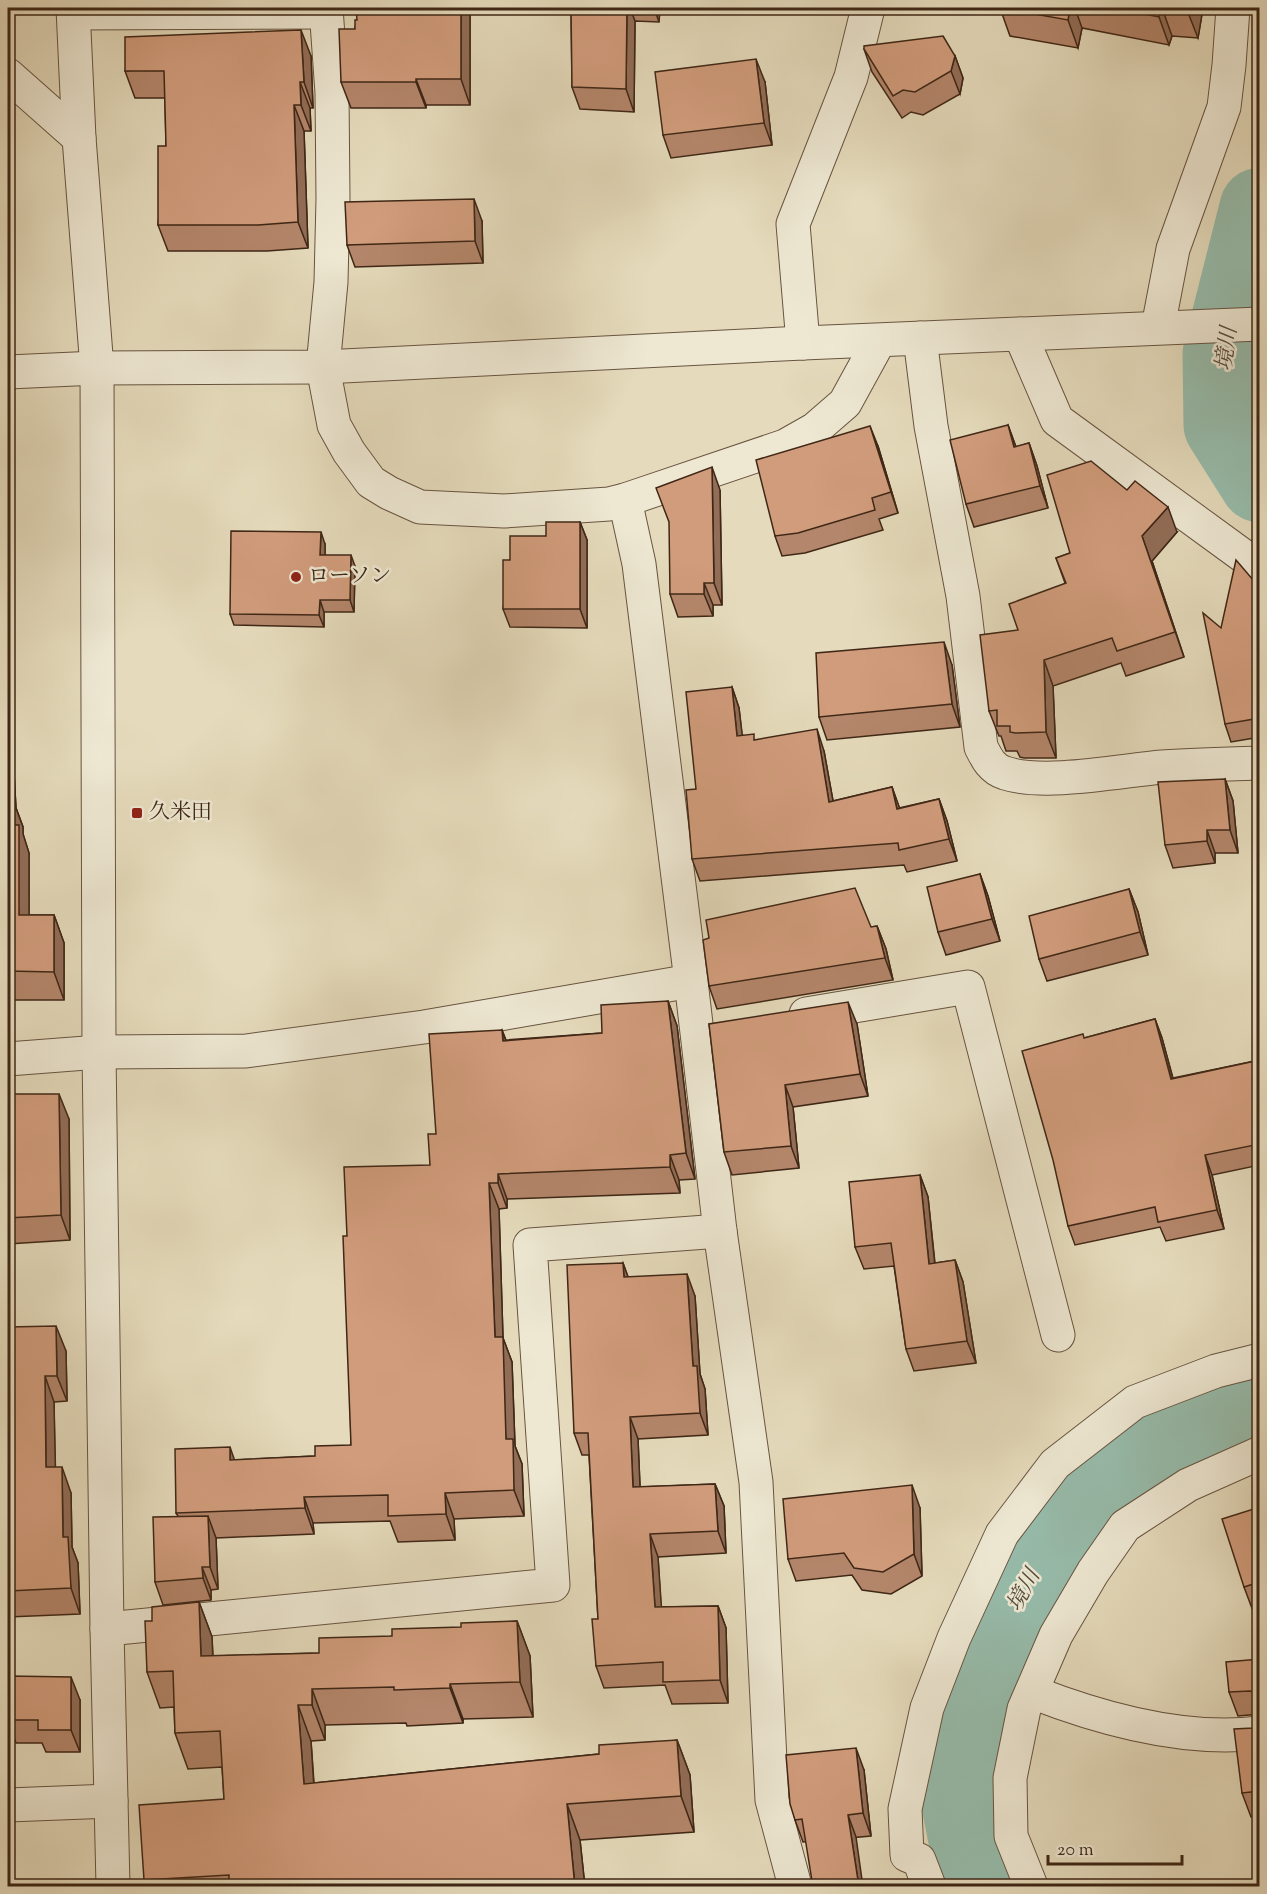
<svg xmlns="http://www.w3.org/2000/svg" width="1267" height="1894" font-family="'Sorts Mill Goudy','Noto Serif JP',serif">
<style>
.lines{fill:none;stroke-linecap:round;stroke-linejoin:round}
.river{stroke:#97bcab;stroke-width:81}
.minor-casing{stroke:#685440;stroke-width:35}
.minor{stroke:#eee8d3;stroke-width:33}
.wall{fill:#b4866b;stroke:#3f2716;stroke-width:1.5}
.shaded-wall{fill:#926d57;stroke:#3f2716;stroke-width:1.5}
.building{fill:#d19c7c;stroke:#3f2716;stroke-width:1.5}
.poi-dot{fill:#8f2418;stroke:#eee8d3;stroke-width:2}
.labels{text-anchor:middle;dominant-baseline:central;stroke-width:5;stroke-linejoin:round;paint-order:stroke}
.poi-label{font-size:21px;fill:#3f2716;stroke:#eee8d3;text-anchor:start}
.water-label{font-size:22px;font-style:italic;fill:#554c3b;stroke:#eee8d3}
</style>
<rect width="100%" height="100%" fill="#e5dbbc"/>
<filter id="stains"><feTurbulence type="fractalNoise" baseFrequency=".00333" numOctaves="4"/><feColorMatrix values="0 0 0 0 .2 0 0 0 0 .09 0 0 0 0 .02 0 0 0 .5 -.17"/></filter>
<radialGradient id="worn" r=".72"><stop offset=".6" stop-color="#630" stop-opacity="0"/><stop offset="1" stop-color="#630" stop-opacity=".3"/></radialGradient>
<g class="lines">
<g class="river">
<polyline points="1260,208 1223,354 1224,425 1260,482"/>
<polyline points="978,1886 961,1799 963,1737 1002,1633 1067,1517 1130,1461 1190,1429 1260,1411"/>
</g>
<defs>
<g id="minor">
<polyline points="73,8 79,138 97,368 99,1052 107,1629 113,1886"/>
<polyline points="326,8 332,93 333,199 331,282 323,367 334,425 349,452 371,482 389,493 420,507 504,511 609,504 625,500 785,446 815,429 845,403 879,341"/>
<polyline points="73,13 327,12"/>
<polyline points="8,75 79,138"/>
<polyline points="1158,327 1173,249 1224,107 1229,65 1233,8"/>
<polyline points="1020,334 1057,420 1253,563 1260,570"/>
<path d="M920 338 931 426 963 596 981 747C987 759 992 769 1005 773 1044 786 1119 771 1162 767 1194 765 1227 764 1260 763"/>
<polyline points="803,343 793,224 851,77 868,8"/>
<polyline points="8,372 97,368 323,367 803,343 1260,324"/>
<polyline points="625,500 639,564 691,981 720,1231 756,1482 772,1800 795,1886"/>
<polyline points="806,1014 968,987 1058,1335"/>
<polyline points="8,1059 99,1052 246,1051 424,1027 691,981"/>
<polyline points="107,1629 553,1585 530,1245 720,1231"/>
<path d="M1032 1692C1101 1719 1185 1742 1260 1733"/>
<polyline points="8,1805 111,1801"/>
<polyline points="929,1886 919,1860 907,1855 905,1809 927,1708 954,1638 1002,1534 1055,1464 1135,1402 1216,1371 1260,1360"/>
<polyline points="1031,1886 1011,1836 1010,1778 1024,1709 1056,1635 1093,1572 1125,1526 1188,1485 1260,1453"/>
</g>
</defs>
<use href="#minor" class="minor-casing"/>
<use href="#minor" class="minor"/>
</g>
<g class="wall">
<polygon points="470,8 470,105 426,105 426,108 351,108 341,82 357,20"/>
<polygon points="571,8 660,8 659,22 635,21 634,112 580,109 572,87"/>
<polygon points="1000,8 1203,8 1198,38 1172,36 1169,45 1082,28 1078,48 1010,36"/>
<polygon points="864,49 955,56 963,78 960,94 923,115 911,112 902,118 872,72"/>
<polygon points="311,56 313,108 310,108 311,131 304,131 308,248 267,251 168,251 158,225 166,146 165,98 135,98 125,71"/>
<polygon points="765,82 772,145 671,158 663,135"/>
<polygon points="482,221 483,263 355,267 347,245"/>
<polygon points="1008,425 1016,447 1029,443 1037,466 1048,508 974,527 966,504"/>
<polygon points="878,446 898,513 879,519 883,530 805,553 782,556 775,536"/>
<polygon points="720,490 722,605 713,605 713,616 678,617 670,594"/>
<polygon points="580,522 587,540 587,628 510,627 503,609 510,560"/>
<polygon points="1177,532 1152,561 1184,657 1126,676 1121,663 1053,686 1056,758 1024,758 1020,757 1017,751 1006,751 1001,736 999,736 989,711 1018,630 1065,583 1056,558 1070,553"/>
<polygon points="325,544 325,555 355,566 354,612 324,612 324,627 234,625 230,614"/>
<polygon points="1260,588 1260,737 1231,742 1225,724 1221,628"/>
<polygon points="952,665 960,727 827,740 819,717"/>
<polygon points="8,684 9,688 16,808 23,827 23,834 29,853 29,915 54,915 64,943 64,1000 8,1000"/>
<polygon points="732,687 739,708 742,735 755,740 824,751 833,801 892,787 899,808 939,799 947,821 957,861 907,872 904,865 700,881 692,859 696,789"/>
<polygon points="1225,779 1233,801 1238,853 1215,853 1215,863 1173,868 1165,845"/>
<polygon points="980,874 988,896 1000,941 946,955 938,932"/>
<polygon points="1129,889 1138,912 1148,955 1047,981 1039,959"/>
<polygon points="877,926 886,949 893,980 717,1009 709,986 871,927"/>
<polygon points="668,1001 677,1026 695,1179 679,1180 680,1193 507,1199 507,1208 499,1209 503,1338 512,1362 515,1446 522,1464 524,1516 454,1519 455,1540 398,1542 390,1521 313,1523 314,1534 216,1538 218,1589 211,1590 211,1600 163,1605 155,1582 178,1516 176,1513 235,1460 315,1456 351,1445 347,1236 430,1165 436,1134 502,1030 506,1040 602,1033"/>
<polygon points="1155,1019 1162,1038 1173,1078 1260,1060 1260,1165 1212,1175 1224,1229 1166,1241 1160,1227 1075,1245 1068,1226 1084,1038"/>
<polygon points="709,1024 857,1024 868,1096 793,1107 799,1168 732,1175 724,1152"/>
<polygon points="8,1094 69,1119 70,1240 8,1244"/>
<polygon points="920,1175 928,1197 935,1263 955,1260 963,1282 976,1363 914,1371 906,1349 894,1266 864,1269 855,1247"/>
<polygon points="623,1263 628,1277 695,1296 700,1374 705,1389 708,1435 638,1439 640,1487 715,1484 724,1506 726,1553 658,1557 661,1607 718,1606 726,1628 728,1703 672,1704 665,1685 604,1688 596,1666 598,1619 589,1455 582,1455 574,1433"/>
<polygon points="8,1327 66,1351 67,1401 54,1402 55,1467 71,1493 72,1547 78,1563 80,1614 8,1617"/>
<polygon points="1260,1507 1260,1609 1253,1611 1244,1587"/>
<polygon points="920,1508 922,1576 891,1594 862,1590 852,1575 796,1581 788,1559"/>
<polygon points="199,1602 212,1637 213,1656 319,1653 392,1636 517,1621 530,1656 533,1717 463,1719 463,1723 407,1726 406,1723 325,1725 325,1740 311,1741 314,1783 599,1754 677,1740 690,1775 694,1832 580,1840 585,1887 147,1887 144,1880 224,1799 222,1767 188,1769 175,1733 174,1707 160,1708 147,1672 152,1621"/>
<polygon points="1260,1659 1260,1714 1238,1716 1229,1692"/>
<polygon points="80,1700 80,1752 46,1752 42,1743 16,1743 8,1720"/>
<polygon points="1260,1726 1260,1816 1251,1817 1242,1793 1253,1728"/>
<polygon points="864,1770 871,1836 803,1842 795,1820"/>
</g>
<g class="shaded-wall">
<polygon points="461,8 470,8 470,105 461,79"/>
<polygon points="627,8 630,8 635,21 634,112 626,89"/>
<polygon points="654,8 660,8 659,22"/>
<polygon points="1070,8 1075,8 1082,28 1078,48 1068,20"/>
<polygon points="1162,8 1172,36 1169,45 1159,17"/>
<polygon points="1188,8 1203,8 1198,38 1187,10"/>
<polygon points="301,30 311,56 313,108 304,82"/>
<polygon points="955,56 963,78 960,94 951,71"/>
<polygon points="756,59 765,82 772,145 764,123"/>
<polygon points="416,79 426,105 426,108 416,82"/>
<polygon points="300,82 310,108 311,131 301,105"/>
<polygon points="294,105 304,131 308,248 298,222"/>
<polygon points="474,199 482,221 483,263 475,241"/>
<polygon points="1008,425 1016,447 1014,447"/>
<polygon points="870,426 878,446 898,513 891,492"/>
<polygon points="1029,443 1037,466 1048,508 1040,486"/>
<polygon points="712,467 720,490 722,605 714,583"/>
<polygon points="1168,507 1177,532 1152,561 1184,657 1142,536"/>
<polygon points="580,522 587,540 587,628 580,609"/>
<polygon points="321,532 325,544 325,566 320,555"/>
<polygon points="351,555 355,566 354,612 350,600"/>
<polygon points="704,583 713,605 713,616 704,594"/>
<polygon points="320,600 324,612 324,627 319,615"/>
<polygon points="944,642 952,665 960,727 952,704"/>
<polygon points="1044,660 1053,686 1056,758 1046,732"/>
<polygon points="8,684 9,688 16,808 23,827 23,834 29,853 29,943 19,915 8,802"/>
<polygon points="732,687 739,708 745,758 737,736"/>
<polygon points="817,729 824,751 837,823 829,802"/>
<polygon points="1225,779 1233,801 1238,853 1230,830"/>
<polygon points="892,787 900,809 897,809"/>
<polygon points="939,799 947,821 957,861 949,839"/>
<polygon points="1207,830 1215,853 1215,863 1207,841"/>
<polygon points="980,874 988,896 1000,941 992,919"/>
<polygon points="1129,889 1138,912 1148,955 1140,932"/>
<polygon points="54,915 64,943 64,1000 54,972"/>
<polygon points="877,926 886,949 893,980 885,958"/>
<polygon points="668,1001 677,1026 695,1179 686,1153"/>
<polygon points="848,1002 857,1024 868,1096 860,1074"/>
<polygon points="1155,1019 1162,1038 1178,1098 1171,1079"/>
<polygon points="502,1030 511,1055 503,1041"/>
<polygon points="785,1085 793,1107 799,1168 791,1146"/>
<polygon points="59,1094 69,1119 70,1240 61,1215"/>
<polygon points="670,1155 679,1180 680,1193 670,1167"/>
<polygon points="1205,1155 1212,1175 1224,1229 1217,1210"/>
<polygon points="498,1174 507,1199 507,1208 498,1183"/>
<polygon points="920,1175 928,1197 937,1286 929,1264"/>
<polygon points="489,1183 499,1209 503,1338 512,1362 515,1446 522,1464 524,1516 514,1490 506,1439 495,1337"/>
<polygon points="955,1260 963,1282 976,1363 967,1341"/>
<polygon points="623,1263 631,1285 624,1277"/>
<polygon points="687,1274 695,1296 700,1374 705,1389 708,1435 700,1413 693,1366"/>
<polygon points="56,1326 66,1351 67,1401 57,1376"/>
<polygon points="45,1376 54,1402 56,1493 46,1467"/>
<polygon points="630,1417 638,1439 641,1510 633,1487"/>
<polygon points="230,1447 239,1473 230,1460"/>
<polygon points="62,1467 71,1493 72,1547 78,1563 80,1614 71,1588 63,1537"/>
<polygon points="715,1484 724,1506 726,1553 718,1531"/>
<polygon points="912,1485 920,1508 922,1576 914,1554"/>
<polygon points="445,1493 454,1519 455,1540 446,1514"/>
<polygon points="304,1497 313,1523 314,1534 305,1508"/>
<polygon points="208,1516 216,1538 218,1589 210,1567"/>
<polygon points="650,1534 658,1557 663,1630 655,1607"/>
<polygon points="202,1567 211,1590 211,1600 203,1578"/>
<polygon points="199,1602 212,1637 214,1692 201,1656"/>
<polygon points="718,1606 726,1628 728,1703 720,1680"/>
<polygon points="517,1621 530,1656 533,1717 520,1682"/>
<polygon points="71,1677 80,1700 80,1752 71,1730"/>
<polygon points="450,1684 463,1719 463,1723 450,1688"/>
<polygon points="312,1689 325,1725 325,1740 312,1705"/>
<polygon points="298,1705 311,1741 316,1820 304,1784"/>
<polygon points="677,1740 690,1775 694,1832 681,1796"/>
<polygon points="856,1748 864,1770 871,1836 863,1813"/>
<polygon points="567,1804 580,1840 585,1887 575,1887"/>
<polygon points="848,1815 856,1837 863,1887 859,1887"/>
</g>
<g class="building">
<polygon points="356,8 461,8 461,79 416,79 416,82 341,82 339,29 355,29 355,20 357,20"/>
<polygon points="571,8 627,8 626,89 572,87"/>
<polygon points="1000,8 1070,8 1068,20"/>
<polygon points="1112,8 1188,8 1187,10 1162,8 1159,17"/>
<polygon points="301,30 304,82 300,82 301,105 294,105 298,222 258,225 158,225 158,146 166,146 164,71 125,71 125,37"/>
<polygon points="943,36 955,56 951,71 915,92 903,90 893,96 864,49 864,46"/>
<polygon points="756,59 764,123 663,135 655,72"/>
<polygon points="474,199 475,241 347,245 345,202"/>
<polygon points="1008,425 1014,447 1029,443 1040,486 966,504 950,440"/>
<polygon points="870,426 891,492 872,498 875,510 798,533 775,536 756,460"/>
<polygon points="1091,461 1127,490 1135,481 1168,507 1142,536 1175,632 1117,651 1112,638 1044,660 1046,732 1015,733 1010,732 1010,726 997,726 997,710 989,711 980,635 1018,630 1009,604 1066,583 1056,558 1070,553 1047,475"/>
<polygon points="712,467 714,583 704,583 704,594 670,594 669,522 656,488"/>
<polygon points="546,522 580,522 580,609 503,609 503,560 510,560 510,536 546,536"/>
<polygon points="231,531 321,532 320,555 351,555 350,600 320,600 319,615 230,614"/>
<polygon points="1236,560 1260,588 1260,718 1225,724 1203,613 1221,628"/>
<polygon points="944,642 952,704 819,717 816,653"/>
<polygon points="732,687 737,736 754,734 754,740 817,729 829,802 892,787 897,809 939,799 949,839 899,850 898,843 692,859 686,790 696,789 686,692"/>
<polygon points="1225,779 1230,830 1207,830 1207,841 1165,845 1158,782"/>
<polygon points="8,799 12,799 12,825 19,825 19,915 54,915 54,972 8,971"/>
<polygon points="980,874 992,919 938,932 927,887"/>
<polygon points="855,888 871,927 877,926 885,958 709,986 703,940 709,938 706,920"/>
<polygon points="1129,889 1140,932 1039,959 1029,916"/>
<polygon points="668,1001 686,1153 670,1155 670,1167 498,1174 498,1183 489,1183 495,1337 503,1337 506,1439 513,1439 514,1490 445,1493 446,1514 388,1516 388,1495 304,1497 305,1508 176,1513 175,1449 230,1447 230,1460 315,1456 315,1446 351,1445 343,1236 347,1236 344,1167 430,1165 428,1134 436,1134 429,1034 502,1030 503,1041 602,1033 601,1005"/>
<polygon points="848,1002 860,1074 785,1085 791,1146 724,1152 709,1024"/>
<polygon points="1155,1019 1171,1079 1260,1060 1260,1144 1205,1155 1217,1210 1158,1222 1155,1207 1068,1226 1053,1160 1022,1051 1083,1034 1084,1038"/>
<polygon points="8,1094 59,1094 61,1215 8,1218"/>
<polygon points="920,1175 929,1264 955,1260 967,1341 906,1349 891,1243 855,1247 849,1182"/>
<polygon points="623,1263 624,1277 687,1274 693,1366 697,1366 700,1413 630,1417 633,1487 715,1484 718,1531 650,1534 655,1607 718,1606 720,1680 663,1682 663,1662 596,1666 592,1619 598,1619 588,1433 574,1433 567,1265"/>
<polygon points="56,1326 57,1376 45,1376 46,1467 62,1467 63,1537 68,1537 71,1588 8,1591 8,1327"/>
<polygon points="912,1485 914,1554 883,1572 854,1568 844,1553 788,1559 783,1499"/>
<polygon points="1260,1507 1260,1582 1244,1587 1222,1519"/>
<polygon points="208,1516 210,1567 202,1567 203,1578 155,1582 153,1517"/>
<polygon points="199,1602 201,1656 319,1653 319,1638 392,1636 392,1629 461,1627 461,1623 517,1621 520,1682 450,1684 450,1688 394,1690 394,1687 312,1689 312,1705 298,1705 304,1784 599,1754 599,1745 677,1740 681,1796 567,1804 575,1887 229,1887 229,1875 144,1880 139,1805 224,1799 220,1731 175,1733 173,1671 147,1672 145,1621 152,1621 152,1607"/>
<polygon points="1260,1659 1260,1693 1250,1691 1229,1692 1226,1662"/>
<polygon points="8,1676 71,1677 71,1730 38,1730 38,1720 8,1720"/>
<polygon points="1260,1726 1260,1791 1242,1793 1234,1729 1253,1728"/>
<polygon points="856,1748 863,1813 848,1815 859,1887 813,1887 802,1819 795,1820 790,1804 786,1755"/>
</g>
<g class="poi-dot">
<circle cx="296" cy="577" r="6"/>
<rect x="131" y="807" width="12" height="12" rx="3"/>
</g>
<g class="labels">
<g class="poi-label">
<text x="308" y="577">ローソン</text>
<text x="149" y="813">久米田</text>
</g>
<g class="water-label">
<text transform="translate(1228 349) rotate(-82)">境川</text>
<text transform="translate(1025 1591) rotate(-61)">境川</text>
</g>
</g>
<rect width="1267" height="1894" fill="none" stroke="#e5dbbc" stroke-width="30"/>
<rect x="9" y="9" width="1249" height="1876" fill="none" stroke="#3f2716" stroke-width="3"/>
<rect x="15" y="15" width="1237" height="1864" fill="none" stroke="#3f2716" stroke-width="1.5"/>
<path d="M1048 1855v9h134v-9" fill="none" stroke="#3f2716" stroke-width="3"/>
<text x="1057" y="1855" font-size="18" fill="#3f2716" stroke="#eee8d3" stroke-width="4.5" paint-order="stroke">20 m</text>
<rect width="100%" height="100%" filter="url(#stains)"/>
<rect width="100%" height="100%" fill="url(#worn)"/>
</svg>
